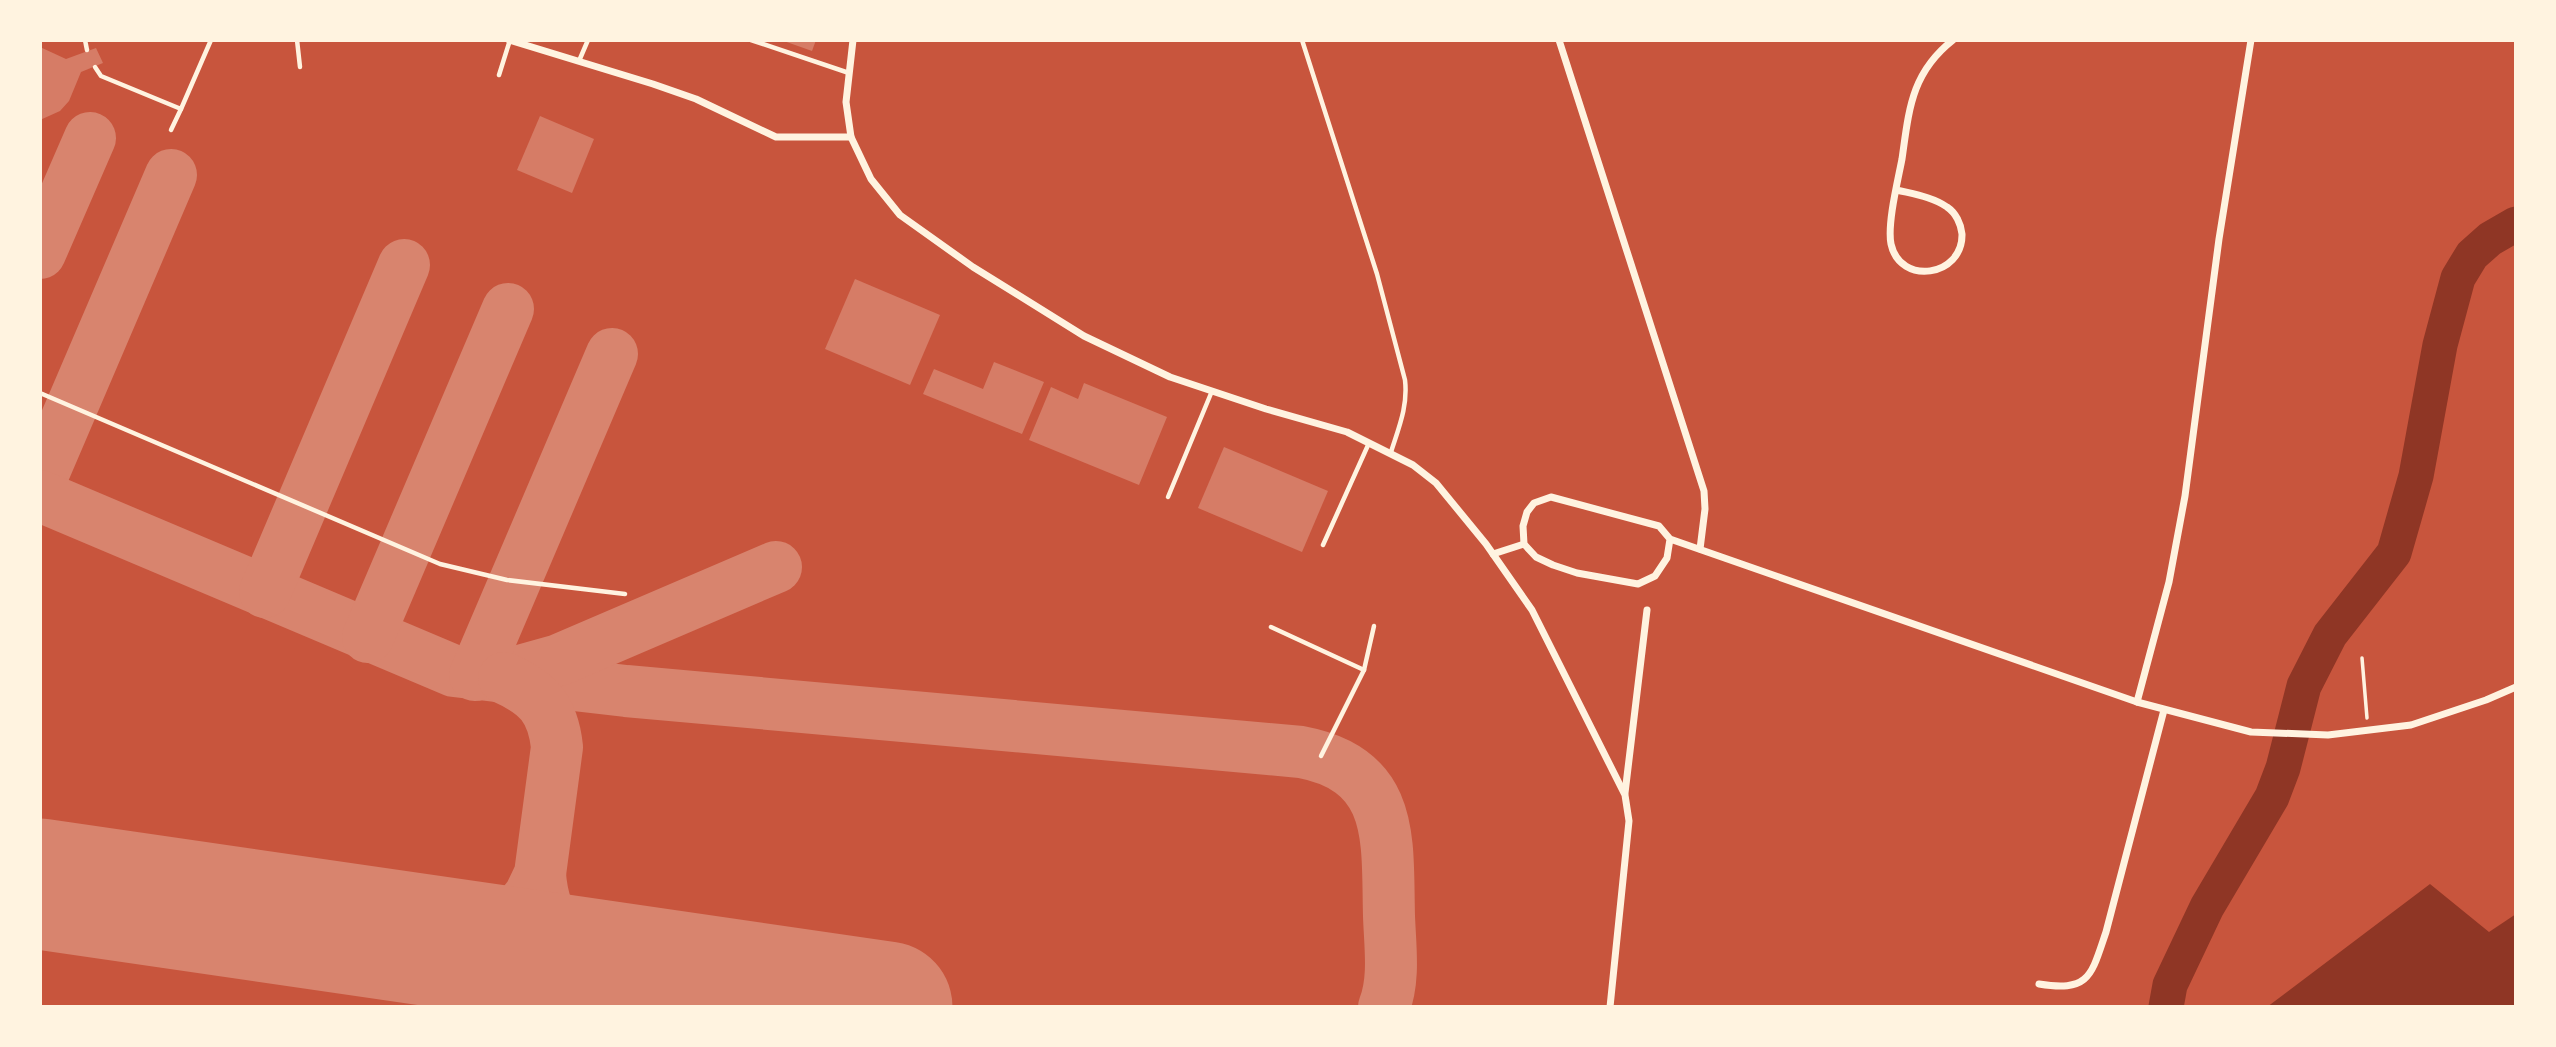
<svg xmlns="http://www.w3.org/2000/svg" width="2556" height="1047" font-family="Cabin,sans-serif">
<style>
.water{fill:#8f3625}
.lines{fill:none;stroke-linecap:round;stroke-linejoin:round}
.river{stroke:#8f3625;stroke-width:35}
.taxiway{stroke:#d8846e;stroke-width:52}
.runway{stroke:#d8846e;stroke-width:131}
.building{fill:#d67c66}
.path{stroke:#fff3e0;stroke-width:3.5}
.service{stroke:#fff3e0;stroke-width:4.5}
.minor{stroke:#fff3e0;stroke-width:7}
</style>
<rect width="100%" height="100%" fill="#c8553d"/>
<polygon class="water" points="2430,884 2489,932 2516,914 2516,1007 2267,1007"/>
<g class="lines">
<polyline class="river" points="2166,1007 2170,985 2207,907 2272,797 2283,768 2304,686 2330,635 2394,553 2416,476 2440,345 2458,278 2472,255 2490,239 2516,224"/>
<g class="taxiway">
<polyline points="40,253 90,138"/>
<polyline points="40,481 171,175"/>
<path d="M40 496 454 671 626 691 1301 752C1396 770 1387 840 1389 916 1390 946 1395 979 1384 1007"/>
<polyline points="265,592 404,265"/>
<polyline points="368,637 508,309"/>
<polyline points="516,672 559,660 776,567"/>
<polyline points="475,675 612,354"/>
<path d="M540 874C544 930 571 948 620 968"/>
<path d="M444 942 472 937 496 928 515 914 530 895 540 874 557 747C553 709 538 693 504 678"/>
</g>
<polyline class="runway" points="40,884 887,1007"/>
</g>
<g class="building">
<polygon points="781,40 816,40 812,51"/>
<polygon points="40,47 66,59 96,48 103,63 81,72 69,101 60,111 40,120"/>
<polygon points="540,116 594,139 572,193 517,170"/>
<polygon points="855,279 940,315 910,385 825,349"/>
<polygon points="994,362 1044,382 1022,434 923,394 934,369 983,389"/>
<polygon points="1084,383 1167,417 1139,485 1029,440 1051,387 1078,399"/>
<polygon points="1224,447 1328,491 1302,552 1198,508"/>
</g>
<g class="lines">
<polyline class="path" points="2362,658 2367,718"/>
<g class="service">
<polyline points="85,40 87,50"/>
<polyline points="297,40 300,67"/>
<polyline points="751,40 849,73"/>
<path d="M1302 40 1377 274 1405 380C1408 406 1399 427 1391 452"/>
<polyline points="579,61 588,40"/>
<polyline points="95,67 101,76 181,109 211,40"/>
<polyline points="499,75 510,40"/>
<polyline points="171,130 181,109"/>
<polyline points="40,393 440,564 507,580 625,594"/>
<polyline points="1168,497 1212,391"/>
<polyline points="1323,545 1369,443"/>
<polyline points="1271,627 1364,670"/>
<polyline points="1321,756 1364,670 1374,626"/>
</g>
<g class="minor">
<polyline points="509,40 653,84 696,99 776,137 851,137"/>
<polyline points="853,40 846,102 851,137 871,179 900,215 973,267 1084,336 1170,377 1266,409 1347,432 1413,465 1436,483 1486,544 1532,610 1625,795 1629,821 1610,1007"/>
<polyline points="1559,40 1704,491 1705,509 1700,549"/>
<path d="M1897 190C1913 194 1933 197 1947 207 1956 213 1961 224 1962 234 1963 277 1900 286 1891 244 1887 224 1898 180 1902 159 1909 110 1911 73 1953 40"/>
<polyline points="1670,539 1667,558 1655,576 1638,584 1577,573 1553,565 1536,557 1524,544 1523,526 1527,512 1534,503 1551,497 1659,526 1670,539 2137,702 2251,732 2328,735 2411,725 2486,700 2516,687"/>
<polyline points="1493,554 1524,544"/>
<polyline points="2137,702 2169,582 2185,496 2219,239 2251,40"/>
<polyline points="1625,793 1647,610"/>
<path d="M2039 984C2090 992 2091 976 2106 932L2164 710"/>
</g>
</g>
<rect width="2556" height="1047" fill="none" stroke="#fff3e0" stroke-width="84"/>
</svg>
